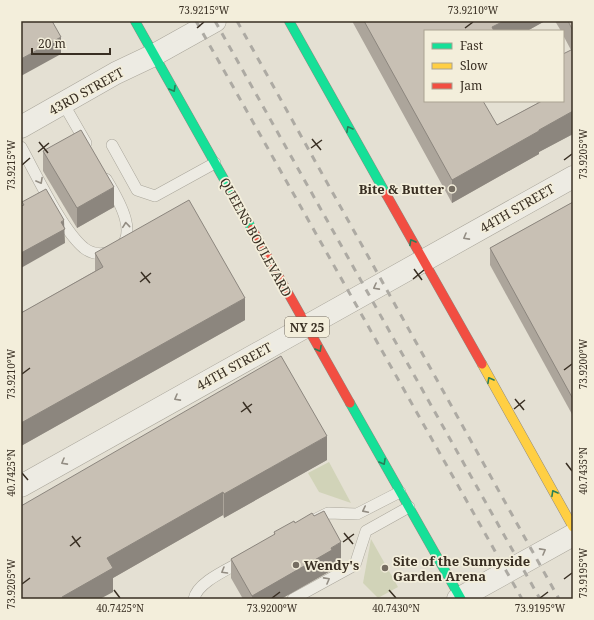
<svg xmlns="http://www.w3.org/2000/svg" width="594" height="620" font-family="'Noto Serif',serif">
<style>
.green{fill:#d1d3b8}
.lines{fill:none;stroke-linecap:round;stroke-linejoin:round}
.lane-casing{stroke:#aaa69b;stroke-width:12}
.street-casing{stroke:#aaa69b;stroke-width:23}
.fast-casing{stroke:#908b82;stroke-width:10}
.slow-casing{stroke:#908b82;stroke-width:10}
.jam-casing{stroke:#908b82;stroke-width:10}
.lane{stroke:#edebe3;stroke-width:11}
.street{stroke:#edebe3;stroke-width:22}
.fast{stroke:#16e098;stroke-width:9}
.slow{stroke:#ffcf43;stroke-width:9}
.jam{stroke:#f24e42;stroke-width:9}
.rail{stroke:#adaaa3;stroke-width:3;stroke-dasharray:7 7;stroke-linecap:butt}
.wall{fill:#aca59b}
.shaded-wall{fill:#8c867e}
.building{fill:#c8c0b4;stroke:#8c867e}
.oneway{stroke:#297f58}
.oneway2{stroke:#938d83}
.ticks{fill:none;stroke:#392f23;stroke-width:1.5}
.poi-dot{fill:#756d61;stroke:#f3eedb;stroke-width:1.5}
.labels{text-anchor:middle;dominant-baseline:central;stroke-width:3.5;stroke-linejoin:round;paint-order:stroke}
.shield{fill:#f3eedb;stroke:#71685a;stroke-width:1}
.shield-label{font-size:12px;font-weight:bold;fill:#392f23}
.street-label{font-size:13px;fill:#392f23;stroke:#f3eedb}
.poi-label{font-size:13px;font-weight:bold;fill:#392f23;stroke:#f3eedb;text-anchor:start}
.neatline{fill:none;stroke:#392f23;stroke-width:1.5}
.ticks-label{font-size:10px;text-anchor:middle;fill:#392f23}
</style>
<rect width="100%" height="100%" fill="#e4e0d3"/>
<g class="green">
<polygon points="329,462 351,503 319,492 308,473"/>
<polygon points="371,539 398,587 378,598 363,583"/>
</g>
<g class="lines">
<defs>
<g id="lane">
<polyline points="63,103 86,143"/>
<polyline points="112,145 137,190 155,196 215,163"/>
<path d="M21 147C36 174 62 230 84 248 92 254 101 255 110 252 145 242 117 197 106 179"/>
<polyline points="312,521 328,513 357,514 400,492"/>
<path d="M194 599C197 582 229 569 244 560"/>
<polyline points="293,599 355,565 366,531 409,507"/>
</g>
<g id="street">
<polyline points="21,127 116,73 154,55 215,21"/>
<polyline points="21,486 573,177"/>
<polyline points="458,599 573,535"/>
</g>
<g id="fast">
<polyline points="135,21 252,229"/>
<polyline points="289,21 386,194"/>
<polyline points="350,403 461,599"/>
</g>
<polyline id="slow" points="482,364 573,527"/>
<g id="jam">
<polyline points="386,194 482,364"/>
<polyline points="252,229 350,403"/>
</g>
</defs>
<use href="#lane" class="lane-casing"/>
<use href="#street" class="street-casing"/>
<use href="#fast" class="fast-casing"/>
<use href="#slow" class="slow-casing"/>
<use href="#jam" class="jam-casing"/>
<use href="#lane" class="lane"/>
<use href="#street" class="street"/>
<use href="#fast" class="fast"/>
<use href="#slow" class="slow"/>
<use href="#jam" class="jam"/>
<g class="rail">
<polyline points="196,21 522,599"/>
<polyline points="215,21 540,599"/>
<polyline points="237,21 559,599"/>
</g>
</g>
<g class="wall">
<polygon points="352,21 545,21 527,31 425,31 497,125 538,103 536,101 563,101 571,50 563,35 563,31 561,31 555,21 573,21 573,134 539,152 539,154 452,203"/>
<polygon points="43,151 114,207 77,228 43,171"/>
<polygon points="573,202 573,416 490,265 490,248"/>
<polygon points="95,253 245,320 21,446 21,313 95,271"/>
<polygon points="327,460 224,518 223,515 113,578 113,592 21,506"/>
<polygon points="274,532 341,562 332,567 332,570 281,599 243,599 231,578 231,559 274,535"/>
</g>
<g class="shaded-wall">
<polygon points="504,21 545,21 527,31 492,31 492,27"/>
<polygon points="61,37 61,54 21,76 21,59"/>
<polygon points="573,111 573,134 539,152 539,154 452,203 452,180 539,130"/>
<polygon points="114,187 114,207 77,228 77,208"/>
<polygon points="64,220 65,243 21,268 21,253"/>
<polygon points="245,298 245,320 21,446 21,423"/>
<polygon points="327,436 327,460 224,518 224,494"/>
<polygon points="223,492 223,515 113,578 113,592 100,599 62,599 62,597 107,558"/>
<polygon points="341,542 341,562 332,567 332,570 281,599 252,599 252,596"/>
</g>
<g class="building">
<polygon points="21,21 52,21 61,37 21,59"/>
<polygon points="364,21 504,21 492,27 494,31 425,31 425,101 483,101 497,125 542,101 563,101 563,54 573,49 573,111 539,130 539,131 452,180"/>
<polygon points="568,21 573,21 573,31"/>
<polygon points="81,130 114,187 77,208 43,151"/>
<polygon points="46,189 64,220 61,222 65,229 21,253 21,206 24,205 22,202"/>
<polygon points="189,200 245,298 21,423 21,313 103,267 95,253"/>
<polygon points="573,202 573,399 490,248"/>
<polygon points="281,356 327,436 224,494 223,492 107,558 113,568 62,597 63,599 21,599 21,506"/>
<polygon points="324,511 341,542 331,548 332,550 252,596 231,559 275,534 274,532 294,521 295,523 312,513 314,516"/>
</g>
<defs><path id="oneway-chevron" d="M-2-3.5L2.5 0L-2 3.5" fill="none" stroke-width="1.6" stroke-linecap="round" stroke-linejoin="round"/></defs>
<g class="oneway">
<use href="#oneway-chevron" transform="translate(173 89) rotate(61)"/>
<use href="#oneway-chevron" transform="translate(349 129) rotate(-119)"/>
<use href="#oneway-chevron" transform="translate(412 242) rotate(-119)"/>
<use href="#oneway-chevron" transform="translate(319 349) rotate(61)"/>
<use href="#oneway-chevron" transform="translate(490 380) rotate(-119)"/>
<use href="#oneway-chevron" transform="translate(383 462) rotate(61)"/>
<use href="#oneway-chevron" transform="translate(554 493) rotate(-119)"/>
</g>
<g class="oneway2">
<use href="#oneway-chevron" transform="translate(40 181) rotate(61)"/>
<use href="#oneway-chevron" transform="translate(126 225) rotate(-96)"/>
<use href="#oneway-chevron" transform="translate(466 237) rotate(151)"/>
<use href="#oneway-chevron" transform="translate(376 287) rotate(152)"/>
<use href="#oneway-chevron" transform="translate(177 398) rotate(151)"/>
<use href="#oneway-chevron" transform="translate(64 462) rotate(151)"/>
<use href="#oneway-chevron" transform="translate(365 510) rotate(153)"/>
<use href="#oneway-chevron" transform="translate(543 551) rotate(-29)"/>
<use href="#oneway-chevron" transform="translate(224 571) rotate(150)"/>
<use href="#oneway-chevron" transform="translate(327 580) rotate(-29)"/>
</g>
<path class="ticks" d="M197 28 204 22M465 28 473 22M312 139 321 150M39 142 48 153M311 148 322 140M38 152 49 143M564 160 572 154M22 165 30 158M414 269 422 280M141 272 150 283M413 279 424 270M140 282 151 273M564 370 572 364M22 374 30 368M515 399 524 410M243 402 251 413M514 409 525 400M241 412 252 404M566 463 572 471M22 473 28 480M344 533 353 544M72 536 80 547M343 542 354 534M70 546 81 537M564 579 572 573M22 584 30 578M114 590 120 598M389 590 396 598M272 598 280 592M540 598 548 592"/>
<g class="poi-dot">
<circle cx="452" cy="189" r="4"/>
<circle cx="296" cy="565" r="4"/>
<circle cx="385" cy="568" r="4"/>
</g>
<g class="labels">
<rect class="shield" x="285" y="317" width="44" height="20" rx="3"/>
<g class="shield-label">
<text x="307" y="327">NY 25</text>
</g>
<g class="street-label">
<text transform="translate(86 91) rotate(-29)">43RD STREET</text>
<text transform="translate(517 208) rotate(-30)">44TH STREET</text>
<text transform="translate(256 237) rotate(61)">QUEENS BOULEVARD</text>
<text transform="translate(234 366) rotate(-29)">44TH STREET</text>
</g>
<g class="poi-label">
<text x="444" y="189" text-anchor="end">Bite &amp; Butter</text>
<text x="393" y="561">Site of the Sunnyside<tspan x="393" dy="15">Garden Arena</tspan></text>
<text x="304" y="565">Wendy's</text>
</g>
</g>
<rect width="594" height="620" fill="none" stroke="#f3eedb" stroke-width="44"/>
<rect x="424" y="30" width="140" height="72" fill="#f3eedb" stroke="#a9a291"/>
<rect x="432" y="43" width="20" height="6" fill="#16e098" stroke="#a9a291"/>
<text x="460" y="50" font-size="12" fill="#392f23">Fast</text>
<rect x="432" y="63" width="20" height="6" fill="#ffcf43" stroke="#a9a291"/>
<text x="460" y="70" font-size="12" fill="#392f23">Slow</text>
<rect x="432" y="83" width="20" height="6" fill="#f24e42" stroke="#a9a291"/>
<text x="460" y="90" font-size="12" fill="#392f23">Jam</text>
<path d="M32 48v6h78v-6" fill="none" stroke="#392f23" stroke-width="2"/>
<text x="38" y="48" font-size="12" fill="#392f23" stroke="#f3eedb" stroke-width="3" paint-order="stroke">20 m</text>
<rect x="22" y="22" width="550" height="576" class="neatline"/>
<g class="ticks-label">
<text x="204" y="14">73.9215°W</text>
<text x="473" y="14">73.9210°W</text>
<text transform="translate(583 154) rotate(-90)" y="4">73.9205°W</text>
<text transform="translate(11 165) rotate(-90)" y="4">73.9215°W</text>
<text transform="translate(583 364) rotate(-90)" y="4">73.9200°W</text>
<text transform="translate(11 374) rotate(-90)" y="4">73.9210°W</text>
<text transform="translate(583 471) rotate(-90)" y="4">40.7435°N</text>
<text transform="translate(11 473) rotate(-90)" y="4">40.7425°N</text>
<text transform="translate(583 573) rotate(-90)" y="4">73.9195°W</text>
<text transform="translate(11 584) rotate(-90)" y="4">73.9205°W</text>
<text x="120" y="612">40.7425°N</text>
<text x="272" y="612">73.9200°W</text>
<text x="396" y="612">40.7430°N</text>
<text x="540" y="612">73.9195°W</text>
</g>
</svg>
